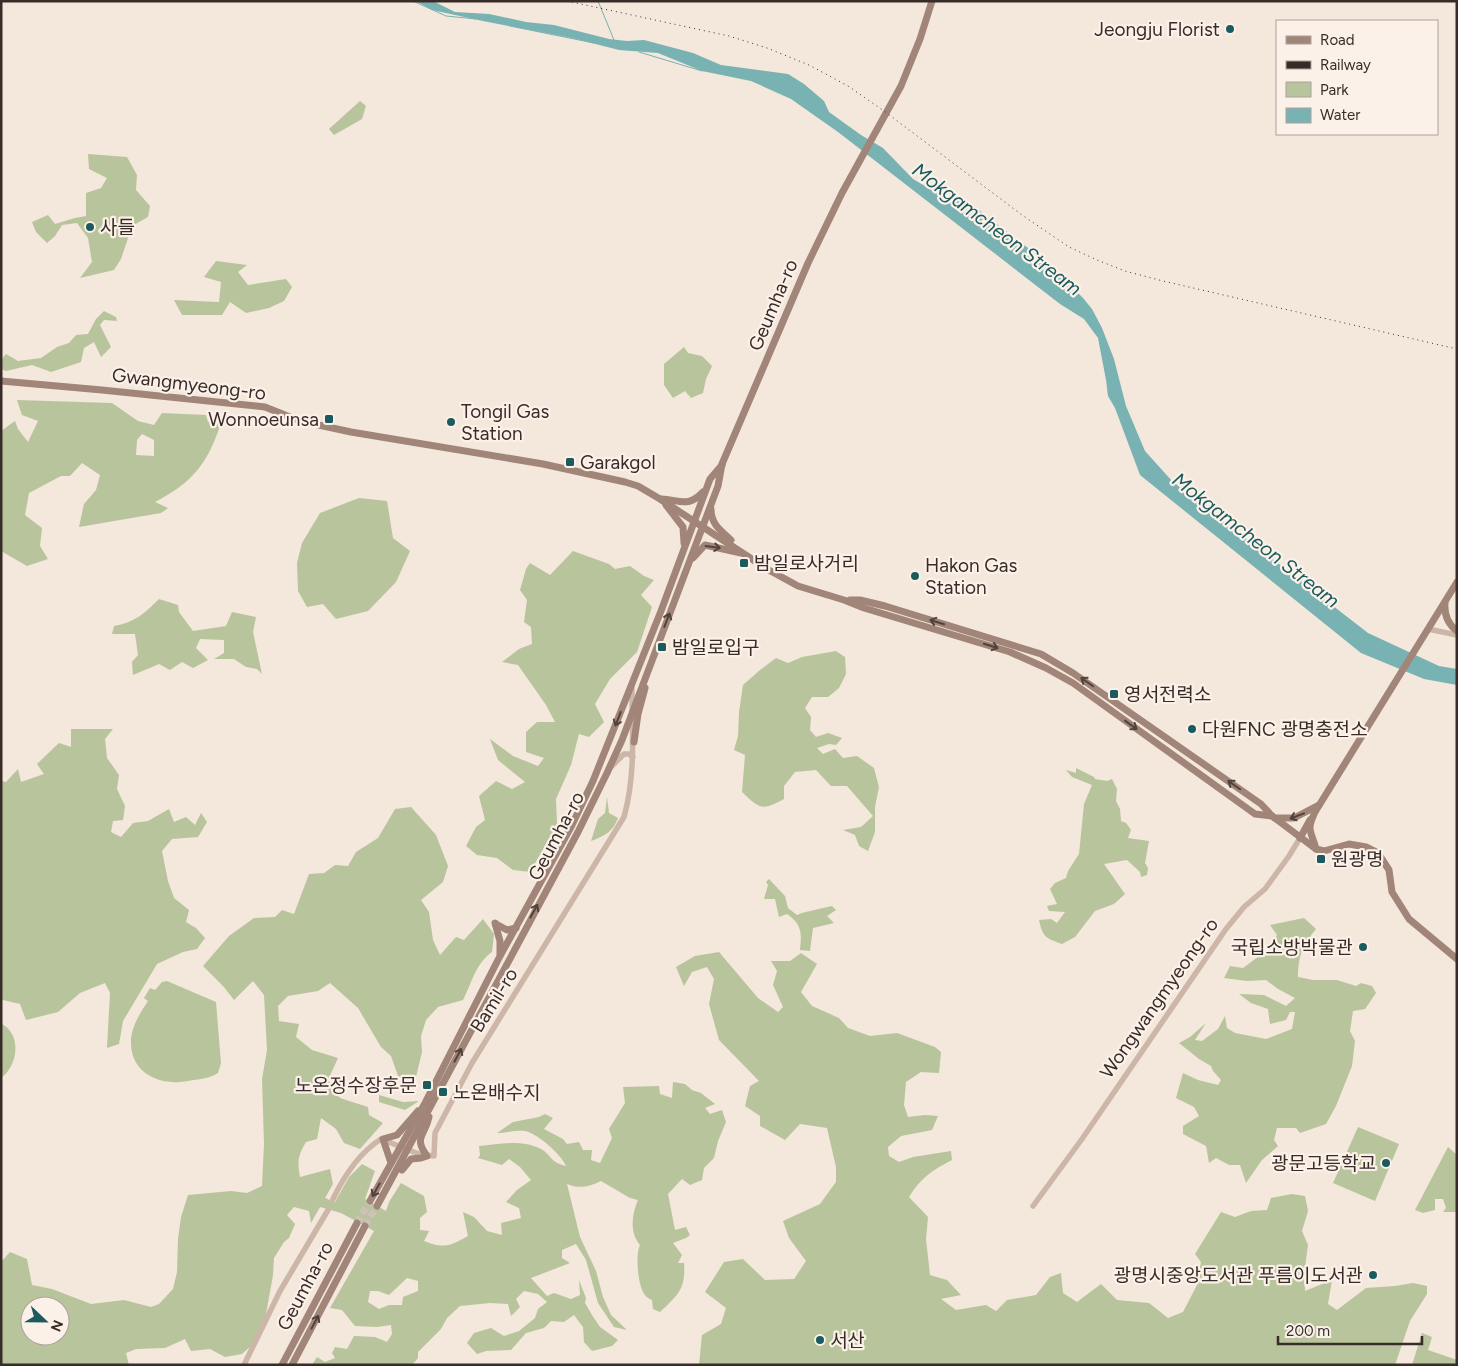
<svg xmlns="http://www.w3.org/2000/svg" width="1458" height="1366" font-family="Figtree,'Noto Sans KR',sans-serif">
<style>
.green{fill:#b8c49b;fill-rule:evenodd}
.water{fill:#79b2b2}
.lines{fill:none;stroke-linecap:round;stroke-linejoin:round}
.stream{stroke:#79b2b2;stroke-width:1}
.secondary-tunnel{stroke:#cec2b8;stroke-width:7;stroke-dasharray:7 3.5;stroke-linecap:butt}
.tertiary{stroke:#ccb6a7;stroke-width:5.5}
.secondary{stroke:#a08578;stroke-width:7}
.rail{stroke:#382c28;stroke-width:1;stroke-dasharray:1 4;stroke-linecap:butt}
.oneway{stroke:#52423c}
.poi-dot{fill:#1b5b5d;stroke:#fbf1e9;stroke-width:2}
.labels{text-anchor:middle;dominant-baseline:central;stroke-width:4.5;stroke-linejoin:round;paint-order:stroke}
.poi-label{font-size:19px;fill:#382c28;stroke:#fbf1e9;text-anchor:start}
.street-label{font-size:19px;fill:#382c28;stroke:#fbf1e9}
.water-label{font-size:20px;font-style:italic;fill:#1b5b5d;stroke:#fbf1e9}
</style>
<rect width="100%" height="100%" fill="#f4e7dc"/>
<g class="green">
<polygon points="360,101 366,106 362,119 334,135 329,129"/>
<polygon points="88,154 127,157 137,175 136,190 150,206 148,217 132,226 121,259 114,270 80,278 92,262 88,238 77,223 62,225 55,236 47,243 36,232 32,222 48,215 55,224 75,218 86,216 86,193 101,188 107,178 89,169"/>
<polygon points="216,261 247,265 238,272 248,285 286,279 292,287 284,301 269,308 246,313 230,302 222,315 182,315 174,300 219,302 221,282 204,277"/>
<polygon points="104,311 116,317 117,321 104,320 100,325 111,347 101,357 94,342 84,348 81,362 51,372 32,365 6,371 1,369 1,360 6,354 18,361 41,358 57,347 69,343 76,335 88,334 96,319"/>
<polygon points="684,347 688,353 702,356 712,366 706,379 703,393 691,398 685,391 673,398 664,385 664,364"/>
<path d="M17 400 112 403 138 421 154 425 162 413 206 415 208 422H221C214 446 203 469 182 485 173 492 164 497 155 502L168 508 161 513 79 527 84 504 96 490 100 475 82 463 70 476H61L29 493 25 515 42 528 40 546 48 559 27 566 1 551V431L15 421 18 429 28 442 38 421 22 415ZM142 434 154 440V456L136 455 137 440Z"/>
<polygon points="359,498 387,501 393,538 410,551 396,582 368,611 336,619 323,604 307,607 298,591 297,563 302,543 320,513"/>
<polygon points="573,551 609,564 615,569 630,566 644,576 654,580 641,595 652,607 637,652 610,679 595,704 604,722 589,737 579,734 571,765 556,799 557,825 530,872 513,870 497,858 477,855 466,846 476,827 485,820 479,796 496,781 512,789 525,782 498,760 490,739 513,756 538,766 544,758 526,752 526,732 537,722 555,722 546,705 518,665 502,662 519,649 532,644 531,627 524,622 527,600 520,590 526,569 530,563 550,575"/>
<path d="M159 599 178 605 179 612 193 631 226 626 232 612 256 617 253 632 262 674 257 669 246 667 234 659H214L224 653V640L200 639 196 648 208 660 193 668 182 662 170 670 159 664 133 675 132 662 138 655 135 634H112L114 626C134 623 145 613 159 599Z"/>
<path d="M836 651 845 657 846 674 839 688 828 697H812L805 708 811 717 810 730 816 737 828 733 842 738 836 745 829 744 817 748 823 754 835 749 843 758 857 756 874 768 879 787 875 807V832L868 851 859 846 855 835 843 830 861 827 873 816 847 786H831L816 770 795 772 784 786V799C762 811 760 809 742 792L745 755 734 750 738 736 739 712 743 685 760 670 776 658 788 663 802 657Z"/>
<polygon points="71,729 113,729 105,739 107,758 119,775 117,789 125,806 123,820 113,821 111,832 121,837 133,823 148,821 169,809 174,822 186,817 195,825 201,813 207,822 198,837 172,839 162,851 168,881 174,898 189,910 186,922 196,928 205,938 197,949 183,952 157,964 123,1021 119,1044 107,1048 110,993 105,983 80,993 58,1012 26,1020 20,1004 3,1000 1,998 1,781 6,782 18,769 21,782 44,774 37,764 59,743 71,747"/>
<path d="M1076 768 1094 777 1095 779 1107 781 1112 779 1117 789 1116 801 1120 809 1121 821 1126 823 1131 830 1128 838 1149 841 1145 863 1148 868 1147 875 1141 877 1140 872 1127 860 1104 864 1125 894 1114 904 1095 911 1075 937 1062 944C1046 938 1043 938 1039 920L1051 919 1057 923 1065 912 1049 911 1047 906 1057 904 1050 889 1055 883 1066 878 1068 871 1079 854 1084 804 1092 785 1072 777 1066 770 1076 773Z"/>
<path d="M607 797 609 813 618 818C613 832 604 836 591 841L598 819 605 813Z"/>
<path d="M411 807 436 835 448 866 443 882 421 900 429 912 433 940 440 955 456 937 464 940 483 919 494 934 492 952C475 964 472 983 463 1000L438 1007 426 1020 421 1036 422 1052 415 1081H405L398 1076 391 1056 381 1047 358 1008 330 983 318 991 288 996 278 1006 279 1021 299 1024 296 1037 312 1050 338 1058 328 1080 340 1098 368 1107 369 1115 383 1123 360 1149 344 1143 336 1129 321 1118 317 1139 306 1142C298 1156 297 1160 300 1177L330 1169 333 1184 325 1198 335 1202 349 1177 362 1164 375 1171 365 1199 386 1211 389 1202 401 1183 424 1196 427 1212 420 1218V1230L429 1231 424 1241C444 1249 450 1246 468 1236L463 1212 474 1217 487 1231 502 1235 501 1223 521 1218 519 1208 506 1202 517 1190 531 1180 520 1167 509 1159 502 1165 478 1158 480 1155 479 1146C500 1144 521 1139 541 1149 552 1155 549 1162 566 1166 561 1154 538 1134 525 1131 516 1130 505 1133 497 1133L513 1122 539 1117 545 1114 553 1118 544 1129 563 1139 567 1144 579 1142 583 1150H592L591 1160 600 1163 612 1138 609 1129 625 1103 623 1087 659 1086 660 1094 672 1098 673 1082 685 1084 692 1090 701 1093 715 1104 705 1108 710 1114 722 1110 726 1122 718 1141 714 1158 704 1168 702 1180 690 1185 682 1179 668 1194 675 1230 686 1227 690 1235 686 1238 673 1243 682 1255 678 1263H684C686 1289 678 1295 660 1312L653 1309 652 1300C650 1299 647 1298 645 1295 638 1287 635 1255 640 1245 629 1232 632 1214 638 1200L630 1198 601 1181C589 1187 579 1189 567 1184L580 1237 596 1271 603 1297 611 1315 627 1330 614 1327 598 1303 586 1260 576 1244 562 1250V1258L570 1263 531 1278 547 1296 554 1293 571 1299 580 1295 579 1280 586 1298 585 1303 592 1315 600 1327 618 1340 612 1346 592 1351 584 1342 583 1327 574 1315 564 1322 551 1321 544 1328 526 1333 511 1350 486 1351 477 1354 467 1343 474 1333 491 1328 504 1336 519 1331 535 1318 538 1309 547 1302 538 1294 524 1291 516 1299 520 1307 511 1316 508 1304 490 1303 460 1306 447 1318 441 1329 418 1352V1358L412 1365H312L317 1357 325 1362 335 1358 332 1353 335 1347 347 1349 354 1336 375 1337 387 1342 392 1334 391 1325 377 1327 355 1326 342 1310 330 1308 374 1231 341 1213 320 1207 311 1223 309 1211 294 1207 287 1215 295 1224 289 1238 284 1242 274 1258 273 1275 266 1314 252 1345 242 1354 225 1357 210 1349 191 1351 185 1339 165 1348 136 1349 126 1353 129 1365H1V1262L10 1252 27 1259 32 1285 52 1289 91 1304 124 1300 151 1307 159 1304 173 1289 177 1272 178 1239 181 1217 188 1195 231 1191 247 1193 262 1186 264 1144 262 1079 267 1050 264 995 253 981 234 1000 223 986 203 966 229 936 254 918 275 917 282 910 294 914 309 874 324 873 335 865 348 866 356 852 378 838 395 809ZM407 1278 418 1281V1291L403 1297 402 1305H389L379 1309 368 1302 370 1291H378L389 1295ZM30 1306H60V1336H30Z"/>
<path d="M769 879 785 896 788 908 797 915C806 911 821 909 832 906L836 910 827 916 834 923 813 928 810 951 800 950C802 934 802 924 787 914L779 917 775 899H764L768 885 766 882Z"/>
<path d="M1304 918 1316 929C1303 945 1298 956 1298 977L1313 980H1337L1356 986 1361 983 1372 986 1376 993 1365 1009 1353 1011 1350 1031 1355 1041 1352 1066 1336 1106 1326 1124 1300 1133 1296 1128H1277L1274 1140 1278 1146 1262 1160 1246 1183 1240 1165H1229L1216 1158 1209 1163 1206 1146 1183 1134V1126L1199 1116 1194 1107 1176 1098 1183 1073 1198 1080 1218 1085 1221 1080 1213 1071 1211 1066 1199 1059 1179 1043 1190 1037 1206 1023 1195 1040 1202 1041 1218 1029 1225 1016 1227 1028 1235 1033 1266 1039 1292 1029 1295 1012H1290L1286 1020 1270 1024 1268 1009 1251 1003 1239 994 1264 995 1286 1006 1295 998 1278 989 1266 980 1247 981 1224 978 1230 966 1243 968 1270 948 1277 935 1270 925Z"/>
<path d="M719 952 758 998 778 1012 783 1007 773 985 777 971 771 961H790L801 953 817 964 801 992 812 1006 839 1018 848 1028 870 1036 897 1033 935 1047 941 1052 939 1073 921 1072 906 1082 904 1105 908 1117 925 1115 938 1116 932 1130 901 1136 888 1147 889 1156 899 1162 913 1157 951 1151 952 1160C931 1171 922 1177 909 1197L928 1217 926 1239 930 1275 947 1280 961 1295 941 1299 956 1310 986 1305 996 1311 1007 1300 1036 1295 1050 1277 1061 1273 1063 1293 1077 1302 1101 1284 1117 1300 1149 1303 1168 1318 1183 1312 1197 1285 1201 1262 1195 1254 1221 1212 1235 1217 1251 1211 1267 1210 1271 1198 1292 1194 1305 1196 1308 1211 1302 1231 1308 1245 1304 1275 1305 1291 1332 1280 1328 1304 1337 1310 1366 1288 1395 1286 1413 1283 1427 1286V1294L1410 1321 1395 1365H699L702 1335 721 1324 726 1308 705 1292 724 1262 743 1259 765 1280 794 1279 806 1261 789 1238 783 1221 820 1204 836 1182V1167L827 1128 800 1124 785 1140 760 1126V1116L745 1106 750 1086 759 1081 719 1040 709 1004 714 979 707 967 692 972 684 986 676 967 695 956Z"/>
<path d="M167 981 216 1002 221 1063 218 1073C209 1079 198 1079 188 1081 162 1086 132 1075 131 1044 130 1029 140 1013 148 1001L144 998 150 988 155 990 162 982Z"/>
<path d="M1 1016 2 1024C22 1035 18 1066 1 1078Z"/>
<polygon points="379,1095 403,1102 419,1101 405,1110 379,1102"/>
<polygon points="1358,1127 1399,1144 1375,1201 1333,1183"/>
<polygon points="1448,1147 1457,1155 1457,1212 1443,1212 1446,1208 1443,1199 1435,1199 1435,1210 1423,1213 1415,1210"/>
<polygon points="1422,1333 1432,1337 1428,1350 1457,1360 1457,1365 1412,1365"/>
</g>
<polygon class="water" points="416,1 433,1 455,12 489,14 526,22 554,25 609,39 627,41 644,40 693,53 721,65 788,74 804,84 824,101 829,112 861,135 883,148 913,179 939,194 975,207 1050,265 1083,298 1092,309 1102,328 1114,359 1126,406 1145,451 1172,481 1368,633 1439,666 1457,669 1457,685 1424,679 1361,653 1140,475 1115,408 1108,396 1106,380 1098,338 1084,319 1060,304 838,132 791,99 751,81 702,71 658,53 619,50 572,38 483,21 432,10"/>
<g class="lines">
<g class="stream">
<polyline points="413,1 446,16 476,19"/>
<polyline points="598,1 614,40"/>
<polyline points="510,26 594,43"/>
<polyline points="639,52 702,71"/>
</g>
<g class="secondary-tunnel">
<polyline points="357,1223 370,1201"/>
<polyline points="365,1226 377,1206"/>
</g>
<g class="tertiary">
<polyline points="1428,629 1457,635"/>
<polyline points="611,767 624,754 629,754 633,757"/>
<path d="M333 1199C344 1176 359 1153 381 1139L419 1154 434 1156 435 1133 472 1063 624 817C636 774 632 732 632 688"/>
<polyline points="1033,1206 1082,1139 1226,929 1244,907 1265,889 1289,856 1300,838"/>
<polyline points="244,1365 280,1291 328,1210"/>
</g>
<g class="secondary">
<polyline points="1,381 102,390 265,407 300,421 351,432 543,464 625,482 638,486 660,499 767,569 798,586 844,600 864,608 1010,652 1046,668 1073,683 1255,814 1272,816"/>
<path d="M661 499C680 500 688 508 703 492"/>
<polyline points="666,505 683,527 684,543"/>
<path d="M711 509C711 524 720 530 731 540"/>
<polyline points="693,558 705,545 741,553"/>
<polyline points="850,600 860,600 885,606 1041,654 1073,673 1261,804 1272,816 1316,849 1324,851 1349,844 1366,847 1378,853 1389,870 1392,892 1409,919 1457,959"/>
<path d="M1445 603C1444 615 1448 624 1457 631"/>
<polyline points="634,742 638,714 645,688"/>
<polyline points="1275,818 1294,818 1319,805"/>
<polyline points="1300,838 1310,820"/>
<path d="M1316 849C1311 830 1306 831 1315 812L1457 582"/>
<polyline points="495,923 500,941 500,954"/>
<polyline points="496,924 507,930 516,928"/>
<polyline points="391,1163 383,1139 397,1135 418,1111"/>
<path d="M402 1170 411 1159 421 1158 427 1156C413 1137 425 1136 429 1117"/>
<polyline points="370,1201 424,1105 500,956 571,827 593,781 661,611 710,479 722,465"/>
<polyline points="377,1206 578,832 607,773 622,740 718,486 722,464 808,263 842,193 901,86 920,39 932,1"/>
<polyline points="282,1365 357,1223"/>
<polyline points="292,1365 365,1226"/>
</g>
<polyline class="rail" points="567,1 729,36 767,48 809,65 848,86 884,111 1022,215 1069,247 1097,260 1125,271 1163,281 1457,349"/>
</g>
<defs><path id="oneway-shaft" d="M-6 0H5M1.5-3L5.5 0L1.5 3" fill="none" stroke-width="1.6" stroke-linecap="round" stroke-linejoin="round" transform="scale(1.25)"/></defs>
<g class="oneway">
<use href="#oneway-shaft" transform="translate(713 547) rotate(8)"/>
<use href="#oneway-shaft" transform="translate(667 620) rotate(-69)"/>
<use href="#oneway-shaft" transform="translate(937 622) rotate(-163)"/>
<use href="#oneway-shaft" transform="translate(991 646) rotate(17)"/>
<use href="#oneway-shaft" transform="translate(1087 682) rotate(-145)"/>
<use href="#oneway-shaft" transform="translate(618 719) rotate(111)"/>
<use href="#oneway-shaft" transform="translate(1131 725) rotate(36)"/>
<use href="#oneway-shaft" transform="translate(1234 785) rotate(-145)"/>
<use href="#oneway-shaft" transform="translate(1297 816) rotate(159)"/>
<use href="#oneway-shaft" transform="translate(534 911) rotate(-61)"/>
<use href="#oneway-shaft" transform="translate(458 1055) rotate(-62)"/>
<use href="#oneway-shaft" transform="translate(376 1190) rotate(119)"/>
<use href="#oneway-shaft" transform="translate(315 1322) rotate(-62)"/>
</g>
<g class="poi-dot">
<circle cx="1230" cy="29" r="5"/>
<circle cx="90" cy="227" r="5"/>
<rect x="324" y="414" width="10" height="10" rx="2.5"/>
<circle cx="451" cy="422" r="5"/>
<rect x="565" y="457" width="10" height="10" rx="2.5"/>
<rect x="739" y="558" width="10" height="10" rx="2.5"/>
<circle cx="915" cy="576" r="5"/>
<rect x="657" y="642" width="10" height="10" rx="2.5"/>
<rect x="1109" y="689" width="10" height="10" rx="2.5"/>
<circle cx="1192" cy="729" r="5"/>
<rect x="1316" y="854" width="10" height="10" rx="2.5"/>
<circle cx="1363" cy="947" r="5"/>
<rect x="422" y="1080" width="10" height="10" rx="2.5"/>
<rect x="438" y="1087" width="10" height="10" rx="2.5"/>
<circle cx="1386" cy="1163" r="5"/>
<circle cx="1373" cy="1275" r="5"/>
<circle cx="820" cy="1340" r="5"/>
</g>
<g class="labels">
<g class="poi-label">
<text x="1220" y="29" text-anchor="end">Jeongju Florist</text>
<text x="100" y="227">사들</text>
<text x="461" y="411">Tongil Gas<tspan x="461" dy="22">Station</tspan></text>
<text x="319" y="419" text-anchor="end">Wonnoeunsa</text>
<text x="580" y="462">Garakgol</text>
<text x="754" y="563">밤일로사거리</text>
<text x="925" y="565">Hakon Gas<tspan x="925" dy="22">Station</tspan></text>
<text x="672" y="647">밤일로입구</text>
<text x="1124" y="694">영서전력소</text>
<text x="1202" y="729">다원FNC 광명충전소</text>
<text x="1331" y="859">원광명</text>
<text x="1353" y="947" text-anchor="end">국립소방박물관</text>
<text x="417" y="1085" text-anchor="end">노온정수장후문</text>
<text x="453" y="1092">노온배수지</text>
<text x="1376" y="1163" text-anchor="end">광문고등학교</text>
<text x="1363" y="1275" text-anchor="end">광명시중앙도서관 푸름이도서관</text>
<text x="830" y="1340">서산</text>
</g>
<g class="street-label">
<text transform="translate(773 305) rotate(-67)">Geumha-ro</text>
<text transform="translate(189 384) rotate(7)">Gwangmyeong-ro</text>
<text transform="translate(556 836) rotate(-62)">Geumha-ro</text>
<text transform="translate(1159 998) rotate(-55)">Wongwangmyeong-ro</text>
<text transform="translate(494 1000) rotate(-58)">Bamil-ro</text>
<text transform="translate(305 1286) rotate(-62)">Geumha-ro</text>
</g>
<g class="water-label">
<text transform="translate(997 229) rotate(37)">Mokgamcheon Stream</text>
<text transform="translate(1256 540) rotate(38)">Mokgamcheon Stream</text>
</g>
</g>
<rect width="1458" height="1366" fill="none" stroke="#382c28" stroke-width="5"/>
<rect x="1276" y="20" width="162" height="115" fill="#fbf1e9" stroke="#ada29c"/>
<rect x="1286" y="36" width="25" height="8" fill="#a08578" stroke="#ada29c"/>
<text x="1320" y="45" font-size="15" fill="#382c28">Road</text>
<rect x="1286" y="61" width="25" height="8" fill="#382c28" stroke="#ada29c"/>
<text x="1320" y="70" font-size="15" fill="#382c28">Railway</text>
<rect x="1286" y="82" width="25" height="15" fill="#b8c49b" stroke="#ada29c"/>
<text x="1320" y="95" font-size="15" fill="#382c28">Park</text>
<rect x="1286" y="108" width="25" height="15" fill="#79b2b2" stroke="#ada29c"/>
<text x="1320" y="120" font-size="15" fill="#382c28">Water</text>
<g transform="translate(45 1321) rotate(112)"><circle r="24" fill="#fbf1e9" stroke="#ada29c"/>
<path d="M0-4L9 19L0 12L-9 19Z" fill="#1b5b5d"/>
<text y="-8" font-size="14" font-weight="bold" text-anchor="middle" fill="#382c28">N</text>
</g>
<path d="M1278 1336v8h144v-8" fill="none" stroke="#382c28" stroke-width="2.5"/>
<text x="1286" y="1336" font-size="15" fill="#382c28" stroke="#fbf1e9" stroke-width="4" paint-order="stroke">200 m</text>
</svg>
